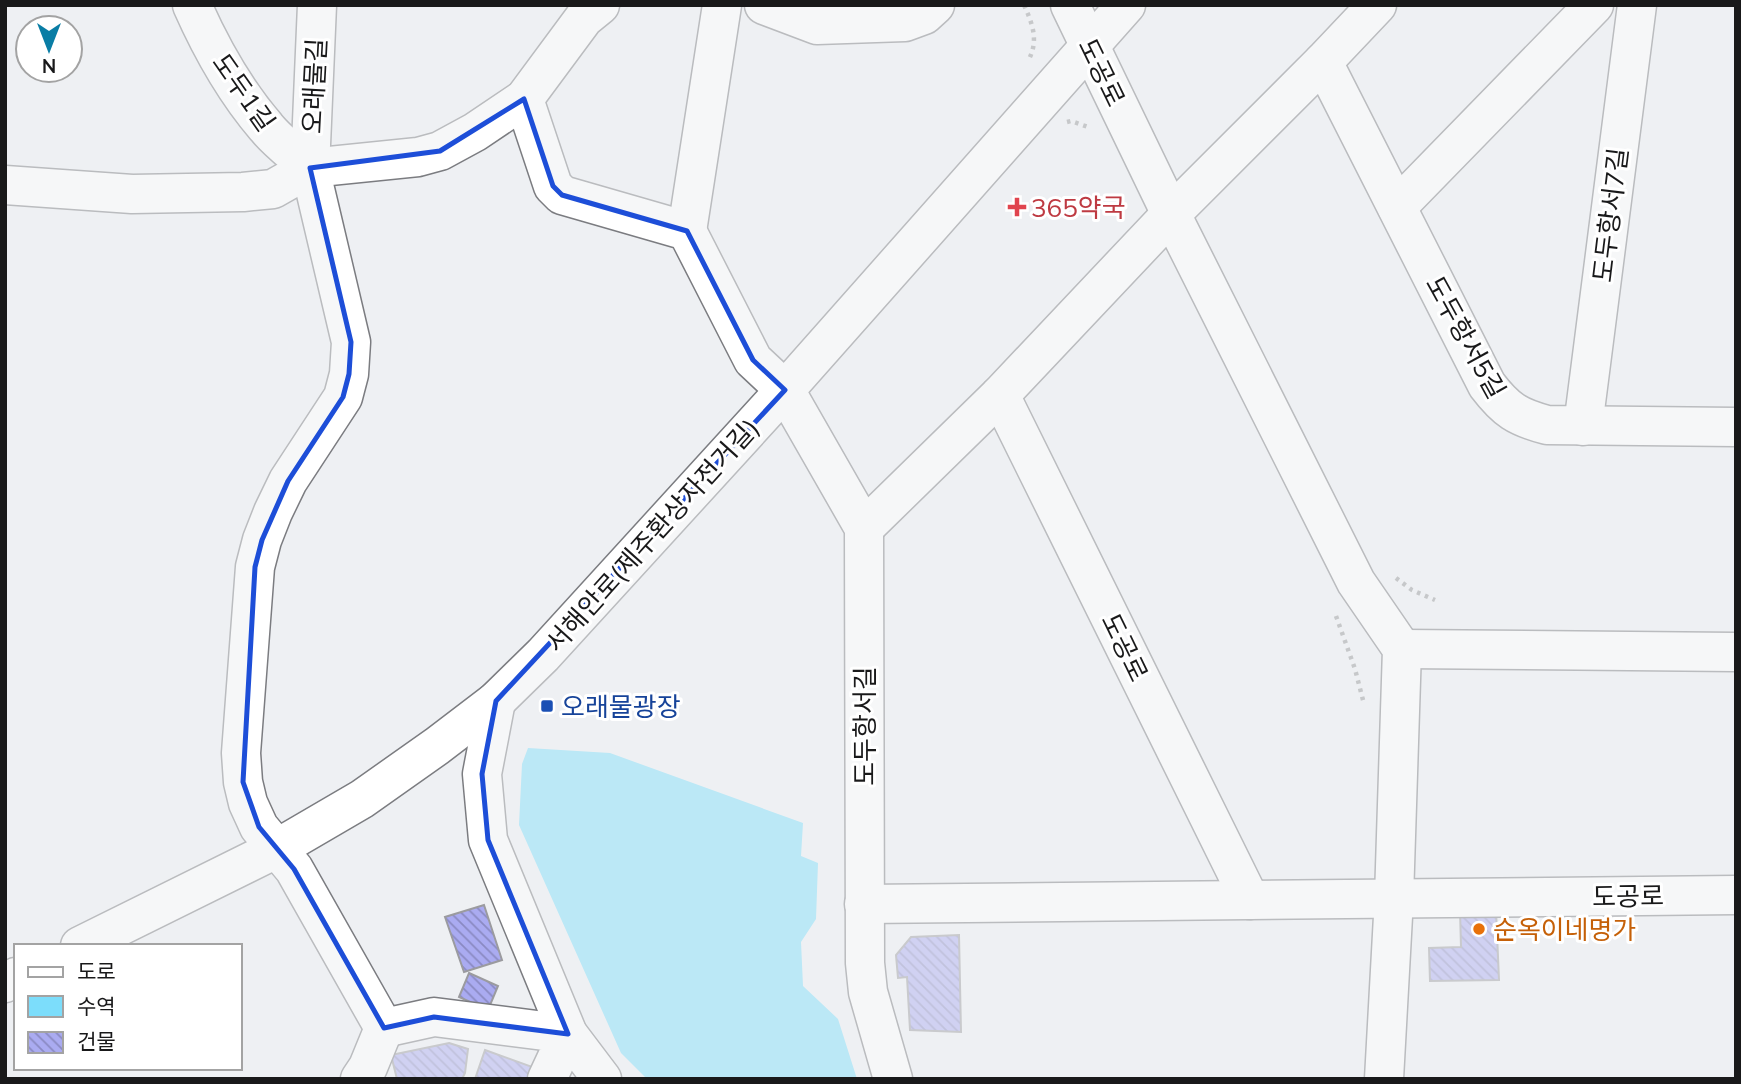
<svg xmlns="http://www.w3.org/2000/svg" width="1741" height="1084" font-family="Mulish,'Noto Sans KR',sans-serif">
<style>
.water{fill:#7cddfb}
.building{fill:url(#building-back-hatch);stroke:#9b9b9f;stroke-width:2}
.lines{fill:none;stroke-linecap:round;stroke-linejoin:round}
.minor-casing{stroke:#7b7c80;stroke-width:41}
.path{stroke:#969799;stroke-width:4.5;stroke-dasharray:3.5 5;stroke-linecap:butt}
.minor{stroke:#fff;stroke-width:38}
.marked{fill:none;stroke:#1d4ed8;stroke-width:5;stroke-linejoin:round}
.health-dot{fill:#e0444e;stroke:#fff;stroke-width:2.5}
.transit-dot{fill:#1a4fb4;stroke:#fff;stroke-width:2.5}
.food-dot{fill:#e8710a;stroke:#fff;stroke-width:2.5}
.labels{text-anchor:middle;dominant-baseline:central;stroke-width:6;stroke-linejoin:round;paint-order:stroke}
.street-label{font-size:26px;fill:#19191a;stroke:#fff}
.health-label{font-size:26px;fill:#be3a42;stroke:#fff;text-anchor:start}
.transit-label{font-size:26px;fill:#164399;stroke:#fff;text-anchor:start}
.food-label{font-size:26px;fill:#c56008;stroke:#fff;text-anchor:start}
</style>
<defs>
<pattern id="building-back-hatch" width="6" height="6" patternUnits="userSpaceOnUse" patternTransform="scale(1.75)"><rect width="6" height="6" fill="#aaabf1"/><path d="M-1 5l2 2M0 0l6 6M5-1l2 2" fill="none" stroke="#8a8ac2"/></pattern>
</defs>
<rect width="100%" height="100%" fill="#eef0f3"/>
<polygon class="water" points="528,748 610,753 803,823 801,856 818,863 816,919 801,942 803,986 838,1019 857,1079 647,1079 621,1053 519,825 522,764"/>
<g class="building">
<polygon points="484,905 502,960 464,972 445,917"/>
<polygon points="1496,910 1499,980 1430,981 1429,948 1461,947 1460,911"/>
<polygon points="959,935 961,1032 910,1030 907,977 898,978 896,955 911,937"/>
<polygon points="469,973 498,986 488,1010 459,997"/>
<polygon points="449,1043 468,1049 465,1073 462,1079 397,1079 391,1055"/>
<polygon points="485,1050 538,1069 535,1079 475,1079"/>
</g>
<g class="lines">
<defs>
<g id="minor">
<path d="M192 5C211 48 235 91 266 127 278 142 295 154 310 168"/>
<polyline points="317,5 310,168 351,342 349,374 343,397 288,481 273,512 262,540 255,567 241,753 243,782 248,803 259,827 294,869 384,1028 434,1017 568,1034 547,1079"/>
<polyline points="764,5 817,25 905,22 924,15 935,5"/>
<polyline points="1070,5 1171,214 1356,582 1402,649 1394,898 1384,1079"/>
<path d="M1323 62 1487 385C1506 410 1517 417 1547 425L1736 427"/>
<polyline points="524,99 553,186 562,195 687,231 753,360 785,390 864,528 865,963 868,992 893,1079"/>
<polyline points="5,185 132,194 243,192 273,189 310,168 418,157 440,151 475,132 524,99 584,18 600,5"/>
<polyline points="1397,207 1594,5"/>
<polyline points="687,231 722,5"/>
<polyline points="1000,395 1250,900"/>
<polyline points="1583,426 1637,5"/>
<polyline points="864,528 1000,395 1171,214 1323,62 1377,5"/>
<polyline points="1402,649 1736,652"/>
<polyline points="496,701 482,774 488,840 568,1034 602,1079"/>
<polyline points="864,904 1736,895"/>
<polyline points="80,946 278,848 362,799 437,746 496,701 543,655 785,390 1126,5"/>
<polyline points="5,983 16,977"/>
<polyline points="360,1079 368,1067 384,1028"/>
</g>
</defs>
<use href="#minor" class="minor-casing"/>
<g class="path">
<path d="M1024 5C1033 25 1039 41 1028 61"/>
<polyline points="1067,122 1071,121 1091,128"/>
<polyline points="1396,578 1412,590 1435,600"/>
<polyline points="1336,616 1355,669 1364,704"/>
</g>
<use href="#minor" class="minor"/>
</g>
<path d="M0 0H1741V1084H0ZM524 99 553 186 562 195 687 231 753 360 785 390 496 701 482 774 488 840 568 1034 434 1017 384 1028 294 869 259 827 243 782 255 567 262 540 288 481 343 397 349 374 351 342 310 168 440 151Z" fill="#eef0f3" fill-opacity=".55" fill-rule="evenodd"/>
<path class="marked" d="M524 99 553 186 562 195 687 231 753 360 785 390 496 701 482 774 488 840 568 1034 434 1017 384 1028 294 869 259 827 243 782 255 567 262 540 288 481 343 397 349 374 351 342 310 168 440 151Z"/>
<path class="health-dot" d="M1013.5 196.5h7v7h7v7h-7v7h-7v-7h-7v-7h7z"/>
<rect class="transit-dot" x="540" y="699" width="14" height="14" rx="3.5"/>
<circle class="food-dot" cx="1479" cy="929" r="7"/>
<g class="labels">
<g class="street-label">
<text transform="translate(1102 72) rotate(64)">도공로</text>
<text transform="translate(314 86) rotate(-87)">오래물길</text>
<text transform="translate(244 92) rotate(55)">도두1길</text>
<text transform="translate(1610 215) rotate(-83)">도두항서7길</text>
<text transform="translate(1466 337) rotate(61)">도두항서5길</text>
<text transform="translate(652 535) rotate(-48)">서해안로(제주환상자전거길)</text>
<text transform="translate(1125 647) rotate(64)">도공로</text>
<text transform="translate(864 726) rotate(-90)">도두항서길</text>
<text transform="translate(1628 896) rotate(-1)">도공로</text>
</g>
<g class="health-label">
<text x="1031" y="207">365약국</text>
</g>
<g class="transit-label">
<text x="561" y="706">오래물광장</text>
</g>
<g class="food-label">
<text x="1493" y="929">순옥이네명가</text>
</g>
</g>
<rect width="1741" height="1084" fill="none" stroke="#19191a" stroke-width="14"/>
<rect x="14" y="944" width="228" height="126" fill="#ffffff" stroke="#a3a3a3" stroke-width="2"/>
<rect x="28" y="967" width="35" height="10" fill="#ffffff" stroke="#a3a3a3" stroke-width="2"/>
<text x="77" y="979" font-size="21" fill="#19191a">도로</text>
<rect x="28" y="996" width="35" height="21" fill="#7cddfb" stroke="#a3a3a3" stroke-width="2"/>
<text x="77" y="1014" font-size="21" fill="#19191a">수역</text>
<rect x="28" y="1032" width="35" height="21" fill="url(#building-back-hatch)" stroke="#a3a3a3" stroke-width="2"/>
<text x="77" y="1049" font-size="21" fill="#19191a">건물</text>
<g transform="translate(49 49) rotate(180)"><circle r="33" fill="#ffffff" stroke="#a3a3a3" stroke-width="2"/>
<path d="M0-5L12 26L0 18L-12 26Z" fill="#097da5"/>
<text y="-10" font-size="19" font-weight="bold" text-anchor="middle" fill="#19191a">N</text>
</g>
</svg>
